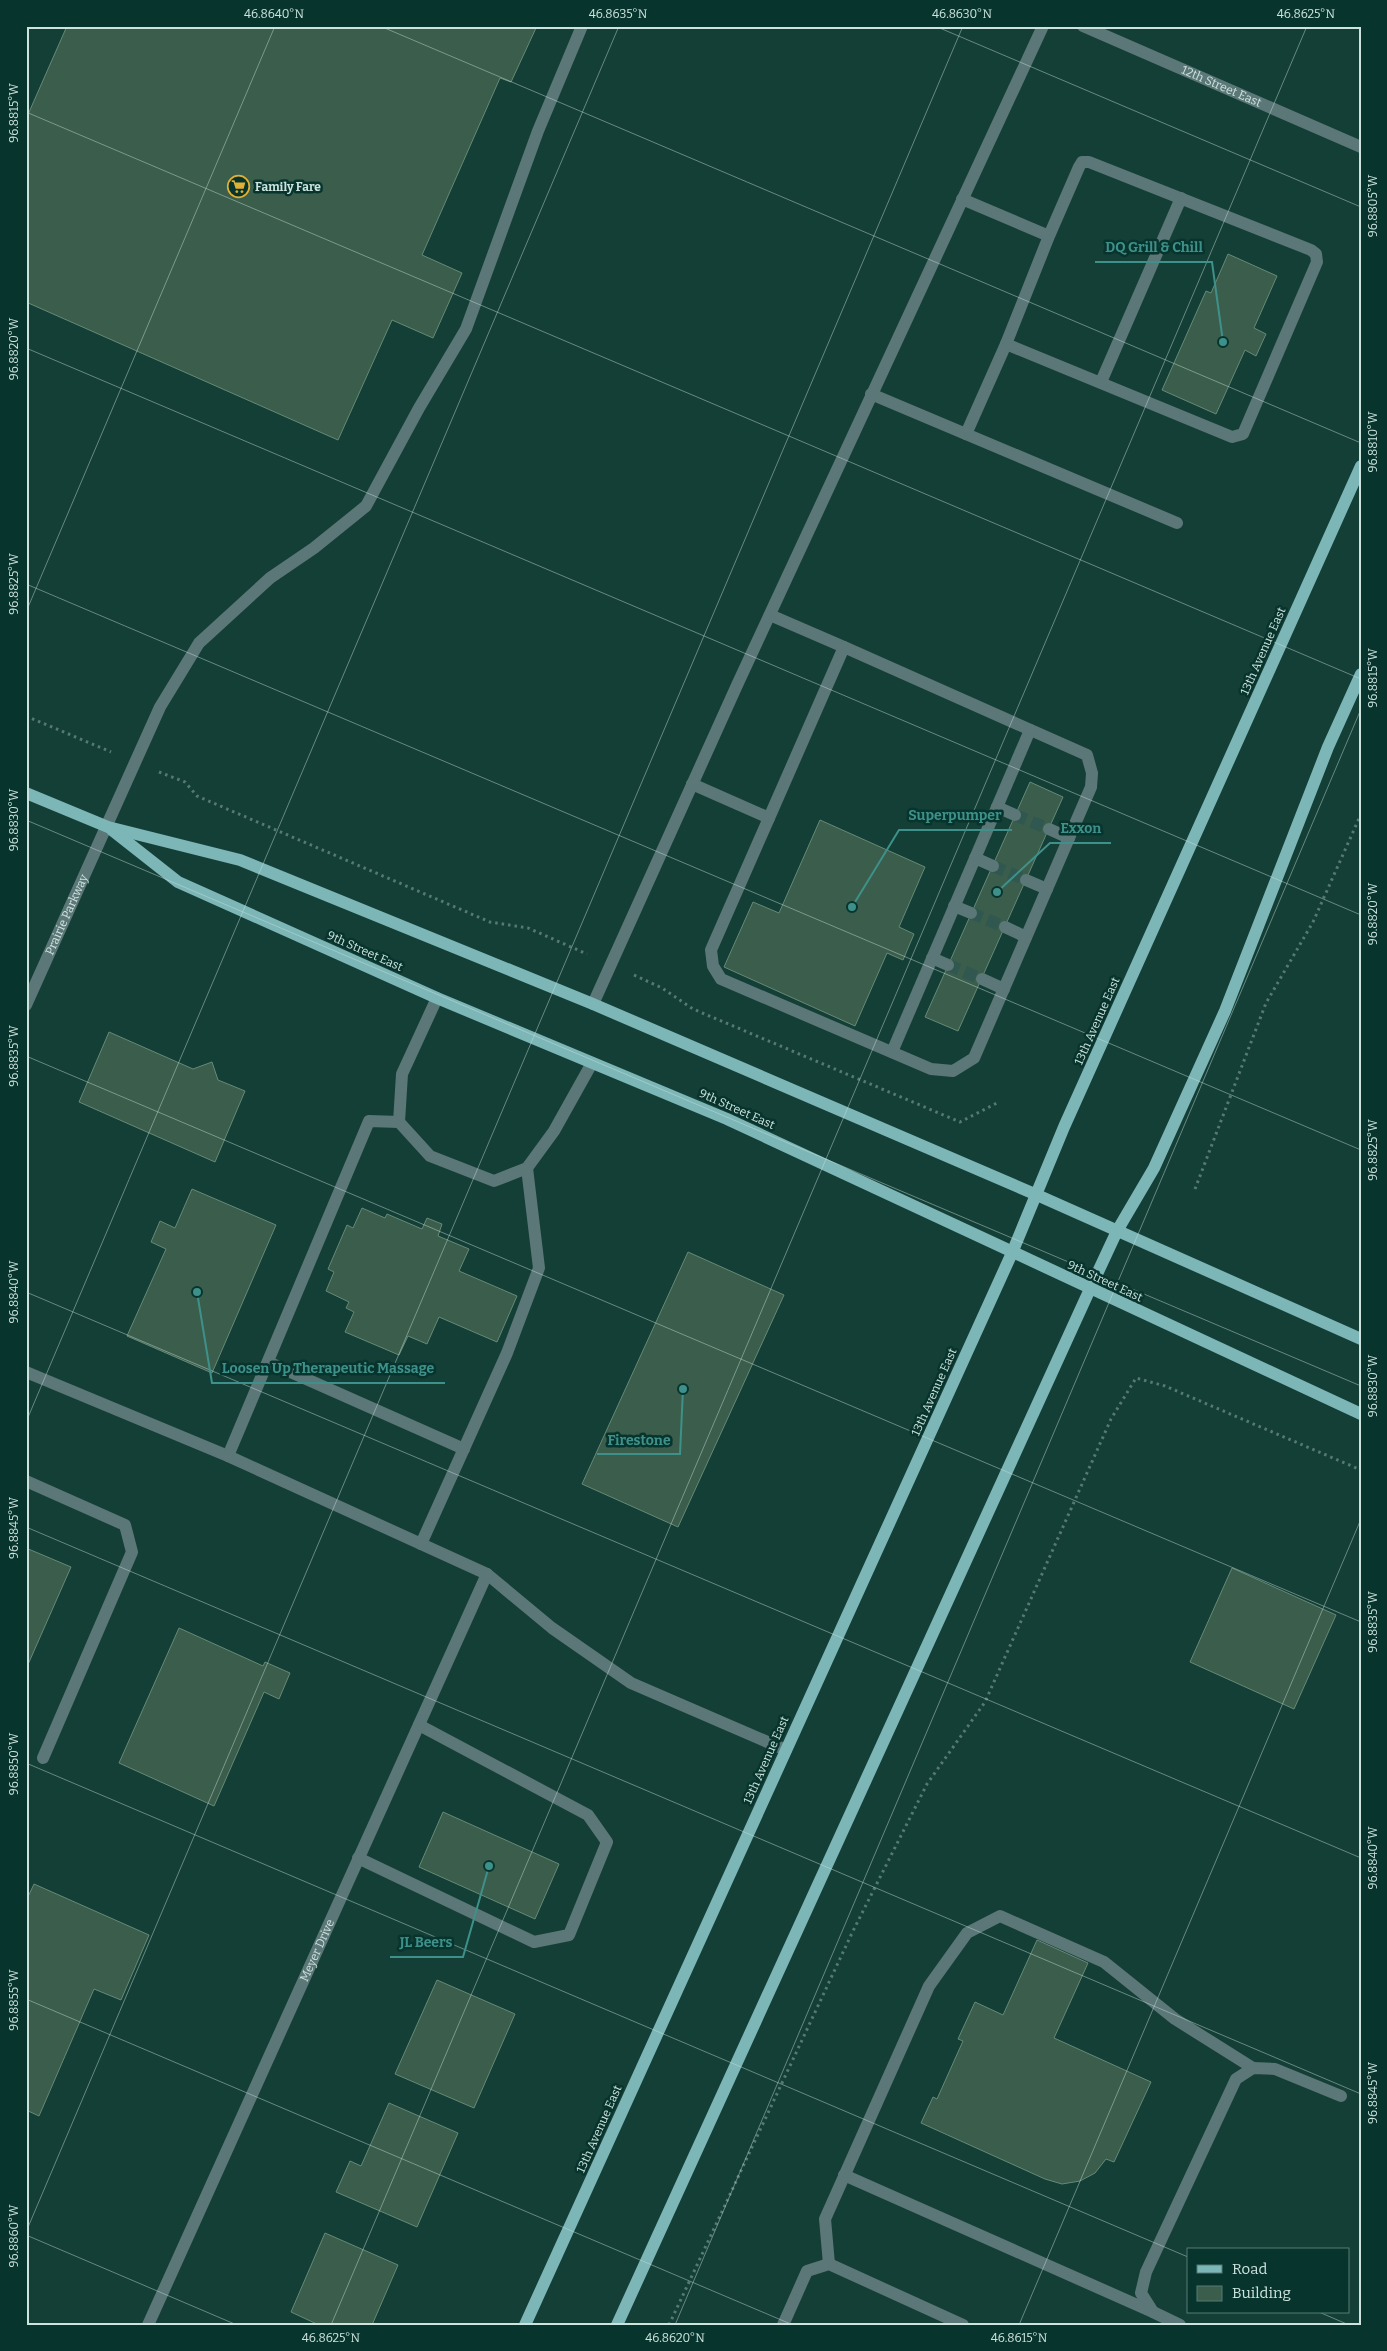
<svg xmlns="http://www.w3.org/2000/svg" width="1387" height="2351" font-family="Bitter,serif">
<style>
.building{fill:#3b5d4b;stroke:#678a77}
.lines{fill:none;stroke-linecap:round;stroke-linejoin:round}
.minor-tunnel{stroke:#305850;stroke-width:12;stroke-dasharray:12 6;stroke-linecap:butt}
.path{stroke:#567a73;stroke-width:3;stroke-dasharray:2.5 4;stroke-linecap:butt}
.minor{stroke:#5c7778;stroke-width:12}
.major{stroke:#7cb6b7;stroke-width:12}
.ticks{fill:none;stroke:#cde3de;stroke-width:1;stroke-opacity:0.45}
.labels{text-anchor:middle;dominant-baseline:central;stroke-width:5;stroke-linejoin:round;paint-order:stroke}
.street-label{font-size:12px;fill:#cde3de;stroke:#07342d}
.poi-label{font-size:12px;font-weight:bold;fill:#cde3de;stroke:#07342d;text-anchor:start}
.leader{fill:none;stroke:#3e918a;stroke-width:2}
.callout-dot{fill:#3e918a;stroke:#07342d;stroke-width:2}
.callout-label{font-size:14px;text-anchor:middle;font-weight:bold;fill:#3e918a;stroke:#07342d;stroke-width:5;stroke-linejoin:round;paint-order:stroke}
.neatline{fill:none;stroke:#cde3de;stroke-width:2}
.ticks-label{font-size:12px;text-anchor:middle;fill:#cde3de}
</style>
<rect width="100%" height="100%" fill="#143f37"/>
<g class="building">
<polygon points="67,26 536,28 511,82 500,78 422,255 462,273 433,338 392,320 338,440 26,302 26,119"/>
<polygon points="1228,254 1277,276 1254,328 1266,334 1256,356 1245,350 1216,414 1162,390 1206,291 1211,293"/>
<polygon points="1030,782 1063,797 958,1031 925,1017"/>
<polygon points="820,820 925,867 899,927 914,934 903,960 887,953 855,1026 724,967 753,902 779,913"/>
<polygon points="109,1032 193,1069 212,1062 218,1080 245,1091 215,1162 79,1102"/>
<polygon points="192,1189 276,1225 212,1373 127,1336 166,1249 151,1242 160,1221 175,1228"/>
<polygon points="362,1208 385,1218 387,1214 422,1229 427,1218 442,1224 438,1236 469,1249 459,1271 517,1296 497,1342 439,1317 427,1344 408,1336 399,1355 345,1332 354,1312 346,1308 349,1302 326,1291 334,1272 328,1269 347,1225 353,1228"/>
<polygon points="688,1252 784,1295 678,1527 582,1484"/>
<polygon points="26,1548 71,1567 26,1669"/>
<polygon points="1232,1568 1336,1615 1294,1709 1190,1662"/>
<polygon points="179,1628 263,1666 265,1662 290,1673 279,1699 264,1692 214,1806 119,1763"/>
<polygon points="443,1812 559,1864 535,1919 419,1867"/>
<polygon points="34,1884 149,1935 121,2000 94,1989 39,2116 26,2110 26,1901"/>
<polygon points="1037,1940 1088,1963 1054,2038 1151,2082 1114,2162 1106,2159 1095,2173 1080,2181 1062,2184 1045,2179 921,2123 933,2097 937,2099 963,2041 958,2039 975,2002 1003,2015"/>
<polygon points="437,1980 515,2014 474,2108 395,2074"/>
<polygon points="389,2103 458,2133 417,2227 336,2192 350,2161 361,2166"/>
<polygon points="325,2233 398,2265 372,2325 319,2325 291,2312"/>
</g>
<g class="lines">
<g class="minor-tunnel">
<polyline points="1015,815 1049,829"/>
<polyline points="993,866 1026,880"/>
<polyline points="971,913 1005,927"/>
<polyline points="948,965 982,979"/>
</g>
<g class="path">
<polyline points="26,716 111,752"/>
<polyline points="159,772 185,782 197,796 490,922 528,928 587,954"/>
<polyline points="634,975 662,988 693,1009 960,1122 997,1103"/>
<polyline points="1195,1189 1266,1003 1313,922 1361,814"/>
<polyline points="669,2325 852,1933 927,1784 985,1702 1111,1419 1136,1378 1165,1386 1361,1470"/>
</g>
<g class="minor">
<path id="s1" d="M1083 26 1361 147"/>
<polyline points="962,199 1049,236 1006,344 1232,437 1243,434 1317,262 1316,254 1311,250 1089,162 1082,162 1079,167 1049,236"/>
<polyline points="1101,382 1181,198"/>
<polyline points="871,394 1177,523"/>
<polyline points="966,434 1006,344"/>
<polyline points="692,784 769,818 844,647 770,615"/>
<polyline points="997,807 1015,815"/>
<polyline points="769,818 711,950 713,966 721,979 931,1069 953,1071 974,1058 1091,787 1092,773 1087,755 844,647"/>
<polyline points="1049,829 1069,838"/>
<polyline points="975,858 993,866"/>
<polyline points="1026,880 1047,889"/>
<polyline points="954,906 971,913"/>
<polyline points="1005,927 1026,937"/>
<polyline points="932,958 948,965"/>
<polyline points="982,979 1004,989"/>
<polyline points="437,998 402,1074 399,1122 430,1156 494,1181 527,1168 554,1131 592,1063"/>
<polyline points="593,1004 738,683 1043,26"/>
<path id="s2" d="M26 1005 160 707 199 643 270 578 314 548 366 506 419 408 466 329 538 131 582 26"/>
<polyline points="892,1052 1030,730"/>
<polyline points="268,1362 464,1449"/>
<polyline points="26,1372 228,1456 487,1574 552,1628 631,1683 786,1750"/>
<polyline points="228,1456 369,1121 399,1122"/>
<polyline points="26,1481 125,1525 132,1552 43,1758"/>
<polyline points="421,1544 507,1353 539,1268 527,1168"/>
<polyline points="358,1858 534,1942 569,1935 607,1842 588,1815 419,1725"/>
<polyline points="844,2175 1153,2312"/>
<polyline points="829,2264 825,2219 929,1986 967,1933 1000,1916 1104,1962 1175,2019 1253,2068"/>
<path id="s3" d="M148 2325 487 1574"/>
<polyline points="783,2325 807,2271 829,2264 963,2325"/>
<polyline points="1180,2325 1153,2312 1141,2293 1146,2272 1236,2079 1253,2068 1275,2069 1341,2096"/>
</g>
<g class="major">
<polyline points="26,793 108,827 240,860 593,1004 1037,1195 1361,1339"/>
<polyline points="112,830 178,882 437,998 727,1119 1361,1414"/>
<polyline points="525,2325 1012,1253 1064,1127 1361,466"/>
<polyline points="617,2325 1090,1289 1117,1231 1154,1168 1225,1011 1328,747 1361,674"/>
</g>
</g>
<path class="ticks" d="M380 26 1361 443M935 26 1361 207M26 112 1361 679M26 348 1361 915M26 584 1361 1150M26 612 275 26M26 820 1361 1386M26 1056 1361 1622M26 1292 1361 1858M26 1422 619 26M26 1527 1361 2094M26 1763 1188 2257M26 1999 793 2325M26 2232 963 26M26 2235 237 2325M1319 2312 1349 2325M331 2325 1307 26M675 2325 1361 709M1019 2325 1361 1519"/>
<defs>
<symbol id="supermarket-ring" viewBox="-11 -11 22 22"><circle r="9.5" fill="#07342d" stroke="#e0b034" stroke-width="1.5"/><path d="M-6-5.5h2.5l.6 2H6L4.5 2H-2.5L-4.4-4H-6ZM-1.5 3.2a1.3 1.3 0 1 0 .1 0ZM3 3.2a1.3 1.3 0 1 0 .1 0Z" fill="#e0b034"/></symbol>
</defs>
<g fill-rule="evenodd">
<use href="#supermarket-ring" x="226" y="174" width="25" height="25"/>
</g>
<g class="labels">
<g class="street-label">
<text stroke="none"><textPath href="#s1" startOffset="151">12th Street East</textPath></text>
<text transform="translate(1263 651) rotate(-66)">13th Avenue East</text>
<text stroke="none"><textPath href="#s2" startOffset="99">Prairie Parkway</textPath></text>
<text transform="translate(365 951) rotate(24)">9th Street East</text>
<text transform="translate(1097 1021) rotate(-66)">13th Avenue East</text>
<text transform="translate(737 1109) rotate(24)">9th Street East</text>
<text transform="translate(1105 1281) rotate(25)">9th Street East</text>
<text transform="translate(934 1392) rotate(-66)">13th Avenue East</text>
<text transform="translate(766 1760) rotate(-66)">13th Avenue East</text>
<text stroke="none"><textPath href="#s3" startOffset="411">Meyer Drive</textPath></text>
<text transform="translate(599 2129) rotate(-66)">13th Avenue East</text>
</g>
<g class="poi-label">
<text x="255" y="187">Family Fare</text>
</g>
</g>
<path class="leader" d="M1223 342L1212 262H1095M852 907L899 830H1012M997 892L1050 843H1111M197 1292L212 1383H445M683 1389L680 1454H597M489 1866L463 1957H390"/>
<g class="callout-dot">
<circle cx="1223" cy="342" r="5"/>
<circle cx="852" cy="907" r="5"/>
<circle cx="997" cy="892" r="5"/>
<circle cx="197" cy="1292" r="5"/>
<circle cx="683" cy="1389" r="5"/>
<circle cx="489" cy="1866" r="5"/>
</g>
<g class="callout-label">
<text x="1154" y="252">DQ Grill &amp; Chill</text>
<text x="955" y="820">Superpumper</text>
<text x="1081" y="833">Exxon</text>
<text x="328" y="1373">Loosen Up Therapeutic Massage</text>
<text x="639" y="1445">Firestone</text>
<text x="426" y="1947">JL Beers</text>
</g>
<rect width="1387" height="2351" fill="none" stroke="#07342d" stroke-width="55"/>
<rect x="1187" y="2248" width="162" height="65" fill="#07342d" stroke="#567a74"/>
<rect x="1197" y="2265" width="25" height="8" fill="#7cb6b7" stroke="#567a74"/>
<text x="1232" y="2274" font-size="15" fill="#cde3de">Road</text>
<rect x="1197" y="2286" width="25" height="15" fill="#3b5d4b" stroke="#567a74"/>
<text x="1232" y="2298" font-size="15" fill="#cde3de">Building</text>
<rect x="28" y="28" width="1332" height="2296" class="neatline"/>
<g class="ticks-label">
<text x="274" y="18">46.8640°N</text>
<text x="618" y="18">46.8635°N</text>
<text x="962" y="18">46.8630°N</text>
<text x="1306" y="18">46.8625°N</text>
<text transform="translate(14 113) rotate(-90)" y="4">96.8815°W</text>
<text transform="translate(1373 206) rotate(-90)" y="4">96.8805°W</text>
<text transform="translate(14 349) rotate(-90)" y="4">96.8820°W</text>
<text transform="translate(1373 442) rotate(-90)" y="4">96.8810°W</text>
<text transform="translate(14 584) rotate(-90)" y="4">96.8825°W</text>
<text transform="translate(1373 678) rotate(-90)" y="4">96.8815°W</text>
<text transform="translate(14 820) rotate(-90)" y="4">96.8830°W</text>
<text transform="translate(1373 914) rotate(-90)" y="4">96.8820°W</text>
<text transform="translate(14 1056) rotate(-90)" y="4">96.8835°W</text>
<text transform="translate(1373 1150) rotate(-90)" y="4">96.8825°W</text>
<text transform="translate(14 1292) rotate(-90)" y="4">96.8840°W</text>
<text transform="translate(1373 1386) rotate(-90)" y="4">96.8830°W</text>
<text transform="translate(14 1528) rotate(-90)" y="4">96.8845°W</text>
<text transform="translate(1373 1622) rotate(-90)" y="4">96.8835°W</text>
<text transform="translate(14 1764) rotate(-90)" y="4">96.8850°W</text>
<text transform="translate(1373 1858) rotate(-90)" y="4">96.8840°W</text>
<text transform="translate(14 2000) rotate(-90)" y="4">96.8855°W</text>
<text transform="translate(1373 2093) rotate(-90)" y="4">96.8845°W</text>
<text transform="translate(14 2236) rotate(-90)" y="4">96.8860°W</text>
<text x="331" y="2342">46.8625°N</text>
<text x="675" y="2342">46.8620°N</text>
<text x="1019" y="2342">46.8615°N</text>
</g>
</svg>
